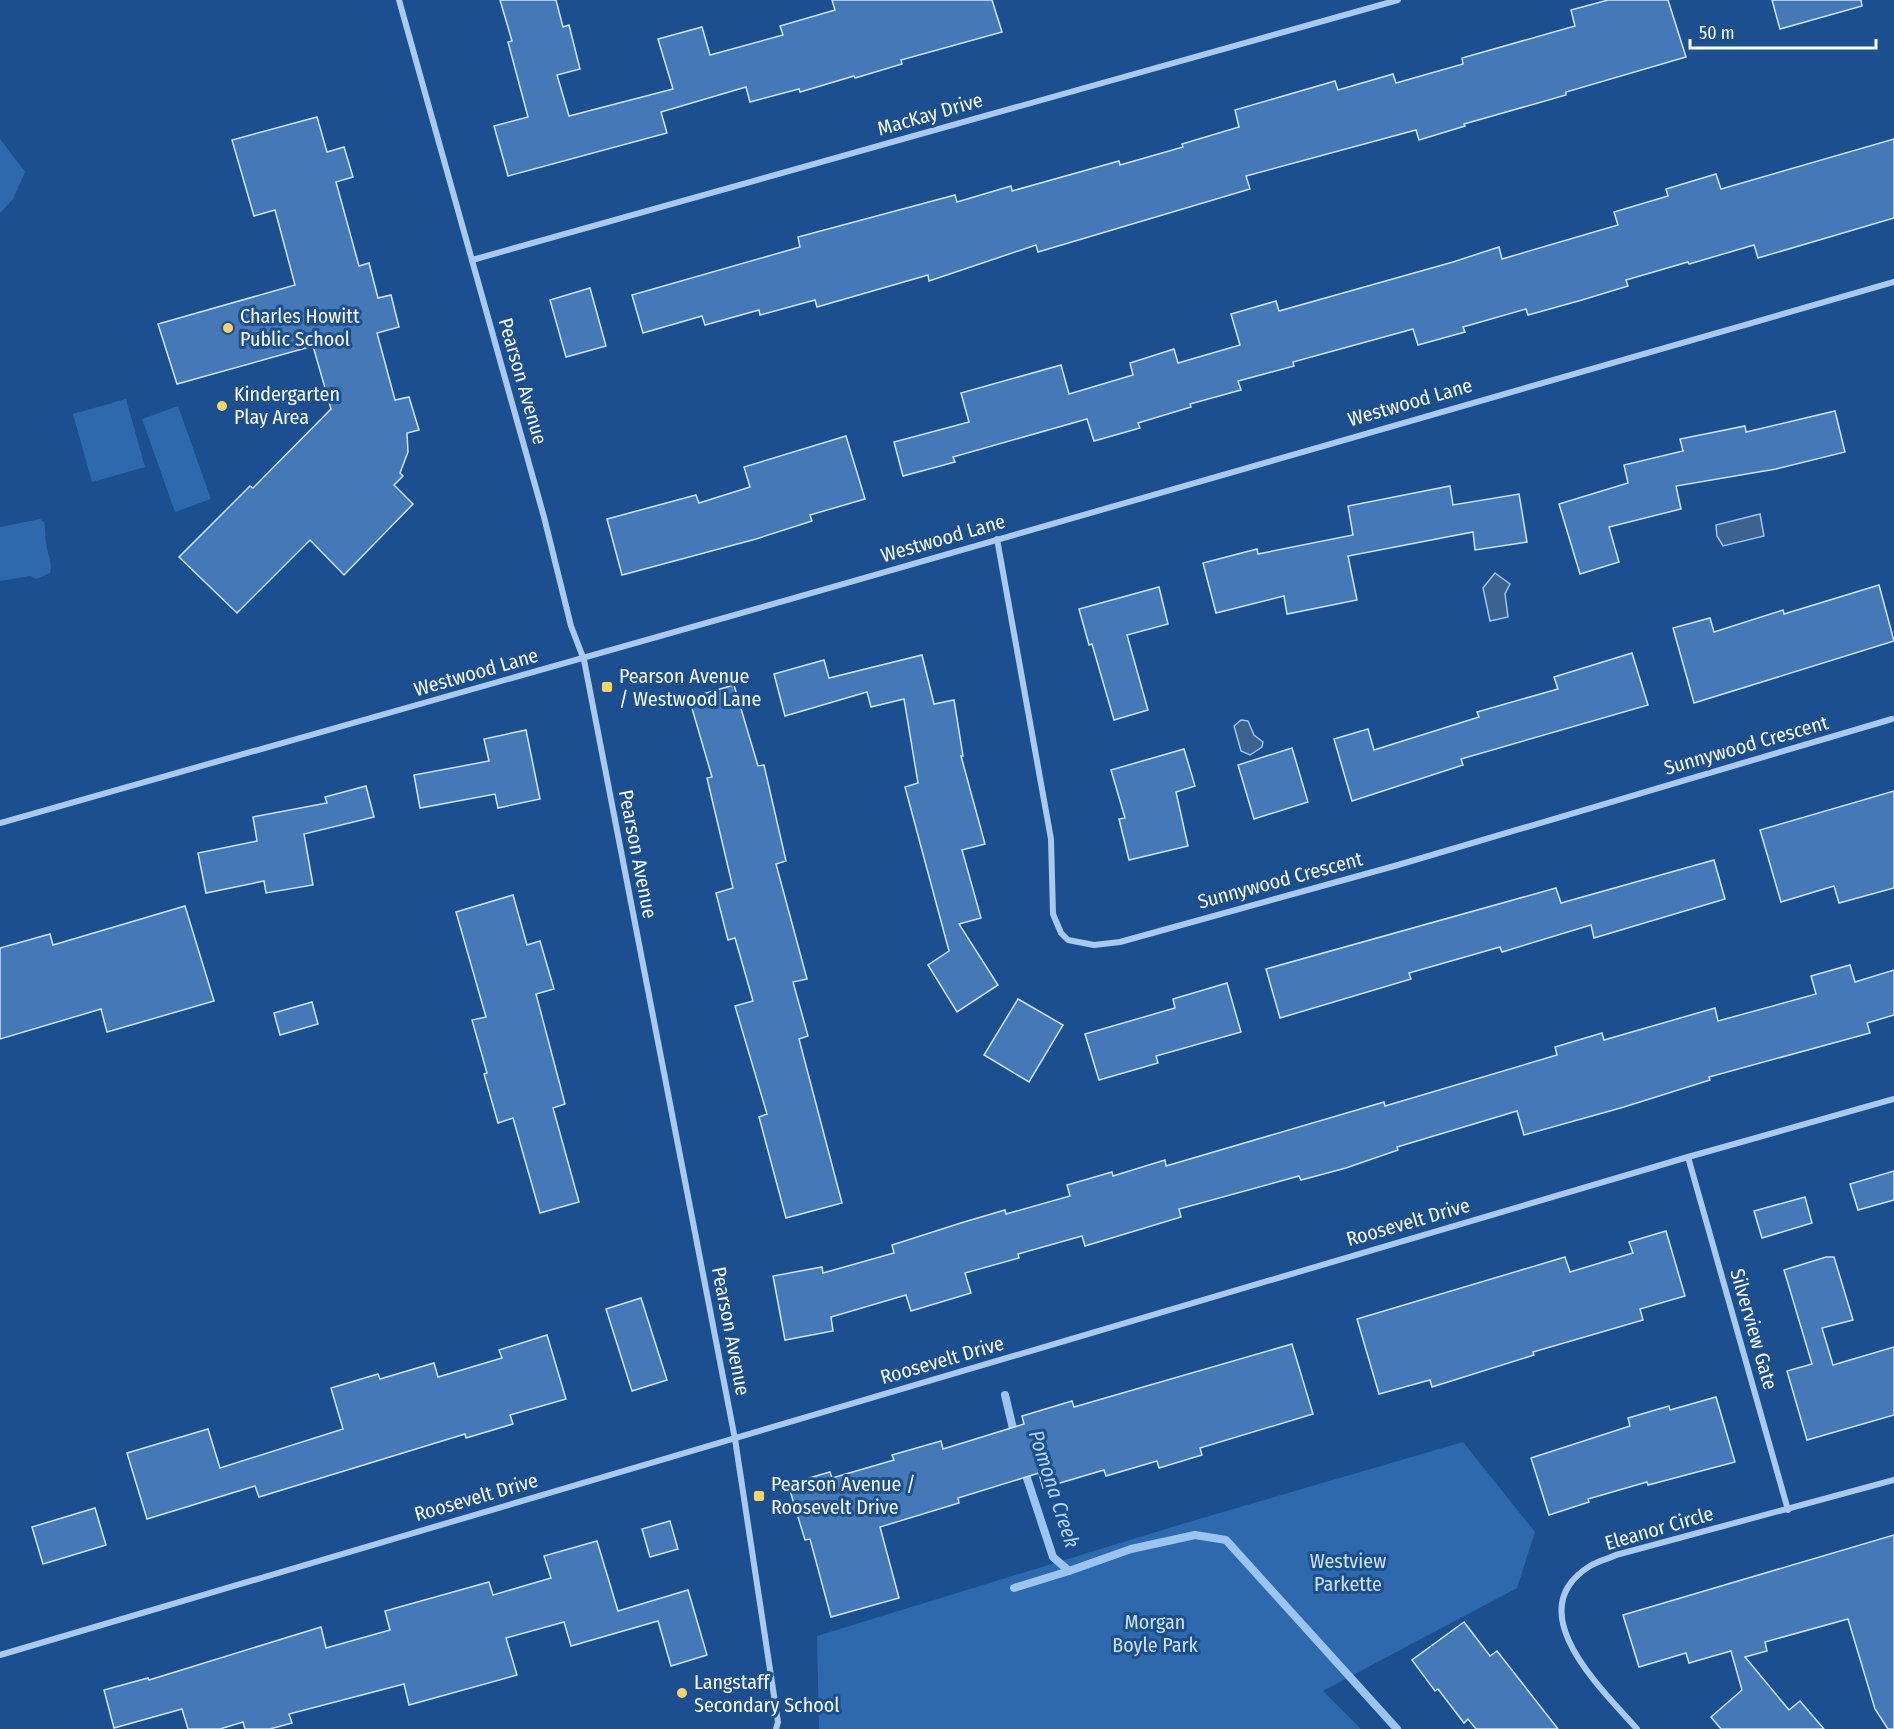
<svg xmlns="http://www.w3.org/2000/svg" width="1894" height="1729" font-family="'Fira Sans Condensed',sans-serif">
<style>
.green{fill:#2e69ad}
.water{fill:#3c6290;stroke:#9cc4f0;stroke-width:1.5}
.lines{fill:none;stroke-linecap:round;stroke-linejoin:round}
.stream{stroke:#9cc4f0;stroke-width:8}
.building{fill:#4478b7;stroke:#cfe3fa;stroke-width:1.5}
.street{stroke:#a9c9ee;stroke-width:6}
.poi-dot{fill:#ffd166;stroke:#1b4f8f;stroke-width:2}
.labels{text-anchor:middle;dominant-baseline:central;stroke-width:6;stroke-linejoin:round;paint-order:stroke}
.street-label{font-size:20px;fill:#fff;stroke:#1b4f8f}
.poi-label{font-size:20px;fill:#fff;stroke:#1b4f8f;text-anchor:start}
.park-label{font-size:20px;fill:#cfe3fa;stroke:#1b4f8f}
.water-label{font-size:21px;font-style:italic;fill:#b5d3f5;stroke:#1b4f8f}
</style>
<rect width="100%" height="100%" fill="#1b4f8f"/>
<g class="green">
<polygon points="0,139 25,172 13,199 0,213"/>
<polygon points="126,399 145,467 92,482 73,414"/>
<polygon points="178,406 211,499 175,512 142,419"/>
<path d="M40 519 44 522C46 530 45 536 46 543 47 554 53 562 50 573L36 579 30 576 0 581V527Z"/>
<polygon points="1463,1442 1535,1532 1517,1588 1323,1691 1361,1729 819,1729 817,1636 1192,1521"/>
</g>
<g class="water">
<polygon points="1760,514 1764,536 1723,546 1717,536 1716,525"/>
<polygon points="1495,573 1510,584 1505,594 1508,617 1490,621 1483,588"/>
<polygon points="1241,720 1248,721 1254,735 1263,742 1262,747 1250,755 1241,751 1234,726"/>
</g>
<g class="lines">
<g class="stream">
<polyline points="1005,1395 1015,1437"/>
<polyline points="1024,1469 1053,1557 1069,1571 1131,1549 1195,1535 1226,1540 1397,1729"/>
<polyline points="1014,1588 1069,1571"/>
</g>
</g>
<g class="building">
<polygon points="500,0 556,0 563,27 569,25 580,69 557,75 569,116 673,89 658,39 702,27 710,55 783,35 780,26 835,10 832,0 992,0 1002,32 901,60 902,64 855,78 854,76 800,92 799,89 750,102 746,87 661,112 667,133 508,176 494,126 528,117 508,42 512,41"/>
<polygon points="1608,0 1668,0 1686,57 1566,92 1566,95 1464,124 1465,126 1419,140 1416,130 1246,176 1250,189 1038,252 1036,245 929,281 928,275 817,307 815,300 760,315 759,310 705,325 702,316 643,333 632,295 800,247 798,237 955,195 957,202 1011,186 1012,191 1119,161 1120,165 1183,147 1182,144 1239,127 1235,110 1335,81 1338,90 1393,74 1396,83 1463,64 1462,58 1575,26 1571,10"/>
<polygon points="1772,0 1861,0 1862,6 1780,29"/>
<polygon points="317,117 327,152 344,147 353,177 336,182 359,266 369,263 378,298 391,295 399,327 377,333 395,400 409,397 419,430 407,433 408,452 400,473 403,476 394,485 413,504 344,575 310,540 237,613 179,557 250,486 253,488 331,409 313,346 177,384 158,324 295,285 275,210 254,216 232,140"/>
<polygon points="1894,139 1894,218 1758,258 1754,245 1689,264 1688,262 1626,280 1628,286 1582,300 1528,315 1526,309 1463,327 1465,332 1418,345 1413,329 1293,362 1294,366 1238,381 1241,390 1190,404 1191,407 1138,423 1140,428 1094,441 1087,419 953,457 955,462 903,476 894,442 969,422 961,393 1061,365 1069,394 1133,375 1130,363 1174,349 1178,363 1240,345 1231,314 1276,301 1279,311 1453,262 1499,247 1502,259 1618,225 1614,212 1668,196 1666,189 1716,174 1721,189"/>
<polygon points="590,288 606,346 566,357 550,300"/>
<polygon points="1835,411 1845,452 1776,469 1676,486 1681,509 1609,527 1619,562 1580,574 1559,504 1628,483 1624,465 1683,451 1680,439 1745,426 1746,432"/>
<polygon points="846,436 865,499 810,515 812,521 756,539 622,575 607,519 696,495 699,503 750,487 744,467"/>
<polygon points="1450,486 1453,505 1519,494 1527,542 1475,550 1473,532 1348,556 1357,600 1287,614 1284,596 1216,613 1203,563 1257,549 1258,554 1353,535 1348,506"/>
<polygon points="1879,585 1894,641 1694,703 1673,628 1710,618 1714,632 1783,610 1784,614"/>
<polygon points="1159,587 1168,624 1127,635 1148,710 1114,720 1092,644 1089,645 1079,609"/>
<polygon points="1632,653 1648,705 1461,759 1463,765 1352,801 1334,739 1368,729 1374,750 1479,717 1477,712 1558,689 1554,677"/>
<polygon points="922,655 934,704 954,700 963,756 961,756 985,844 962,850 981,918 959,924 998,985 957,1012 928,965 949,951 905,787 918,783 904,699 871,707 867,692 785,716 774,674 824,660 829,678"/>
<polygon points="734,685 758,766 764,765 786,861 776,864 807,979 793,982 808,1036 799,1039 842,1203 786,1218 759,1117 767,1114 735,1006 753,1001 735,938 728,940 716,893 733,888 707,778 712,777 689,698"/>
<polygon points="526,730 540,799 498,808 495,794 420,808 414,775 489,761 484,739"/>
<polygon points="1292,748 1308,802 1254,819 1238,765"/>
<polygon points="1184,749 1195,786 1176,792 1188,846 1129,860 1119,819 1125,818 1111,770"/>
<polygon points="366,786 374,817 304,834 313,885 266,893 264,881 206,893 198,853 257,841 253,817 327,803 325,797"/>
<polygon points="1894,791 1894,888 1839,903 1834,886 1781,902 1760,830"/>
<polygon points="1714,860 1725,899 1594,938 1591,925 1502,952 1500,947 1409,973 1411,979 1280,1018 1266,969 1556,888 1561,903"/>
<polygon points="513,895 527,945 540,941 554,989 536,994 565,1104 553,1108 579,1202 540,1213 513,1118 498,1123 484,1074 487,1073 472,1020 486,1017 456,912"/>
<polygon points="185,906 214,1001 107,1032 101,1009 0,1039 0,948 50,934 53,945"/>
<polygon points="1850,965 1855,982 1894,970 1894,1015 1867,1023 1870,1033 1709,1077 1710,1080 1624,1107 1524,1135 1517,1111 1397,1147 1398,1150 1346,1168 1301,1180 1299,1176 1179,1209 1181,1217 1085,1246 1082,1236 1018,1254 1019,1258 965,1273 971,1293 911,1311 906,1295 831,1317 833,1331 785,1340 773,1276 822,1267 823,1273 894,1253 892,1245 964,1222 1005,1210 1006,1214 1070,1196 1067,1185 1112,1172 1113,1176 1165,1160 1166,1166 1384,1102 1385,1106 1557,1055 1555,1047 1602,1033 1604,1040 1715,1008 1718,1021 1816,994 1811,976"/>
<polygon points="1227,983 1241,1032 1156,1056 1158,1063 1099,1080 1085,1034 1175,1008 1173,999"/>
<polygon points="1018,999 1063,1025 1029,1082 984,1055"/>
<polygon points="312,1002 318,1024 280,1035 274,1013"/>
<polygon points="1894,1171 1894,1200 1858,1210 1850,1184"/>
<polygon points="1805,1197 1812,1223 1762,1238 1754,1211"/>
<polygon points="1666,1231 1685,1296 1640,1309 1643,1320 1533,1352 1534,1355 1432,1387 1430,1380 1379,1394 1357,1319 1565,1257 1570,1272 1633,1253 1629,1242"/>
<polygon points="1826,1257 1834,1257 1853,1320 1822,1328 1833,1365 1894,1347 1894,1415 1807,1440 1787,1371 1812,1364 1784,1270"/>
<polygon points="641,1298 667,1380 632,1391 606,1309"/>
<polygon points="547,1335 566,1399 510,1415 513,1424 466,1438 465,1434 259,1497 255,1486 147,1519 127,1453 208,1429 220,1468 343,1429 331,1388 378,1374 380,1379 434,1363 438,1377 502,1358 499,1350"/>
<polygon points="1292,1344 1313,1414 1200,1448 1202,1455 1159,1468 1157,1461 1106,1476 1104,1470 1043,1488 1039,1473 958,1498 959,1503 880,1527 899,1598 831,1617 810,1539 805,1540 788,1484 830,1472 832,1478 894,1460 892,1455 941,1441 943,1449 1024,1424 1022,1416 1072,1401 1074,1407"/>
<polygon points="1716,1397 1735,1462 1648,1485 1647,1482 1588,1499 1589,1502 1549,1515 1531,1458 1630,1426 1628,1418 1669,1406 1670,1410"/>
<polygon points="95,1508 106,1545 43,1564 32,1527"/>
<polygon points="670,1521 678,1549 650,1557 642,1529"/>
<polygon points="1894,1535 1894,1729 1888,1729 1875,1709 1848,1619 1765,1642 1767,1651 1745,1657 1789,1710 1800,1701 1824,1729 1721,1729 1711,1717 1742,1690 1731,1651 1689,1663 1686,1653 1639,1667 1623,1615"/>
<polygon points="597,1541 618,1611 688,1590 707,1655 671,1666 658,1621 571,1646 564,1622 506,1638 517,1675 409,1705 404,1684 289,1714 292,1723 270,1729 245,1729 243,1722 220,1729 188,1729 182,1709 114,1728 104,1690 148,1678 149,1680 321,1627 326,1648 390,1630 385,1611 489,1582 493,1595 551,1578 544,1556"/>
<polygon points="1464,1622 1490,1656 1497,1651 1558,1729 1476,1729 1468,1719 1464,1723 1438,1689 1435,1691 1412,1660"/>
</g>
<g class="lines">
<g class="street">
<polyline points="399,0 544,517 571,626 584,660 735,1439 778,1722 776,1729"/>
<polyline points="472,260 1398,0"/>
<polyline points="997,539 1051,839 1053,914 1061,933 1068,940 1094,945 1120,942 1398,865 1892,719"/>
<path d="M0 823C633 648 1262 461 1894 282"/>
<polyline points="1688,1157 1788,1510"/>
<polyline points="0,1655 1688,1157 1894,1099"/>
<path d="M1637 1729C1603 1690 1517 1611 1590 1566 1598 1561 1608 1559 1616 1555L1894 1480"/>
</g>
</g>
<g class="poi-dot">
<circle cx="228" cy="328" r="6"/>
<circle cx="222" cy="406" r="6"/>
<rect x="601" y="681" width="12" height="12" rx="3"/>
<rect x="753" y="1490" width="12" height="12" rx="3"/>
<circle cx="682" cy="1693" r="6"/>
</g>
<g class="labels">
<g class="street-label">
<text transform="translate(930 114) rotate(-16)">MacKay Drive</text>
<text transform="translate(523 381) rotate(74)">Pearson Avenue</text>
<text transform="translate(1410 402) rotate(-16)">Westwood Lane</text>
<text transform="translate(943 538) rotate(-16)">Westwood Lane</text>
<text transform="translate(476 672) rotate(-16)">Westwood Lane</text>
<text transform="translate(1746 745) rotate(-16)">Sunnywood Crescent</text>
<text transform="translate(638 854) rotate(79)">Pearson Avenue</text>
<text transform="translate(1280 880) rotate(-15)">Sunnywood Crescent</text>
<text transform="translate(1408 1222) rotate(-16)">Roosevelt Drive</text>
<text transform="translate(1754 1329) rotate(74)">Silverview Gate</text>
<text transform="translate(731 1331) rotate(79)">Pearson Avenue</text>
<text transform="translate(942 1360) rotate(-16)">Roosevelt Drive</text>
<text transform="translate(476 1497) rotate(-16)">Roosevelt Drive</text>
<text transform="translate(1659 1528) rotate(-16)">Eleanor Circle</text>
</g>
<g class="poi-label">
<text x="240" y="316">Charles Howitt<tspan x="240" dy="23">Public School</tspan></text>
<text x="234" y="394">Kindergarten<tspan x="234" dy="23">Play Area</tspan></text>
<text x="619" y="676">Pearson Avenue<tspan x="619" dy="23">/ Westwood Lane</tspan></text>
<text x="771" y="1484">Pearson Avenue /<tspan x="771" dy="23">Roosevelt Drive</tspan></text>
<text x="694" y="1682">Langstaff<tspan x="694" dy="23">Secondary School</tspan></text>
</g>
<g class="park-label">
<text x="1348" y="1561">Westview<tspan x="1348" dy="23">Parkette</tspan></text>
<text x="1155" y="1622">Morgan<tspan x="1155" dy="23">Boyle Park</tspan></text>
</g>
<g class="water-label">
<text transform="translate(1054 1489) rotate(72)">Pomona Creek</text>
</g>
</g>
<path d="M1690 39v9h186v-9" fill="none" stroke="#ffffff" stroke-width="3"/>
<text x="1699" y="39" font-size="18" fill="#ffffff" stroke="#1b4f8f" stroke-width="4.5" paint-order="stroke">50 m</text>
</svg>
